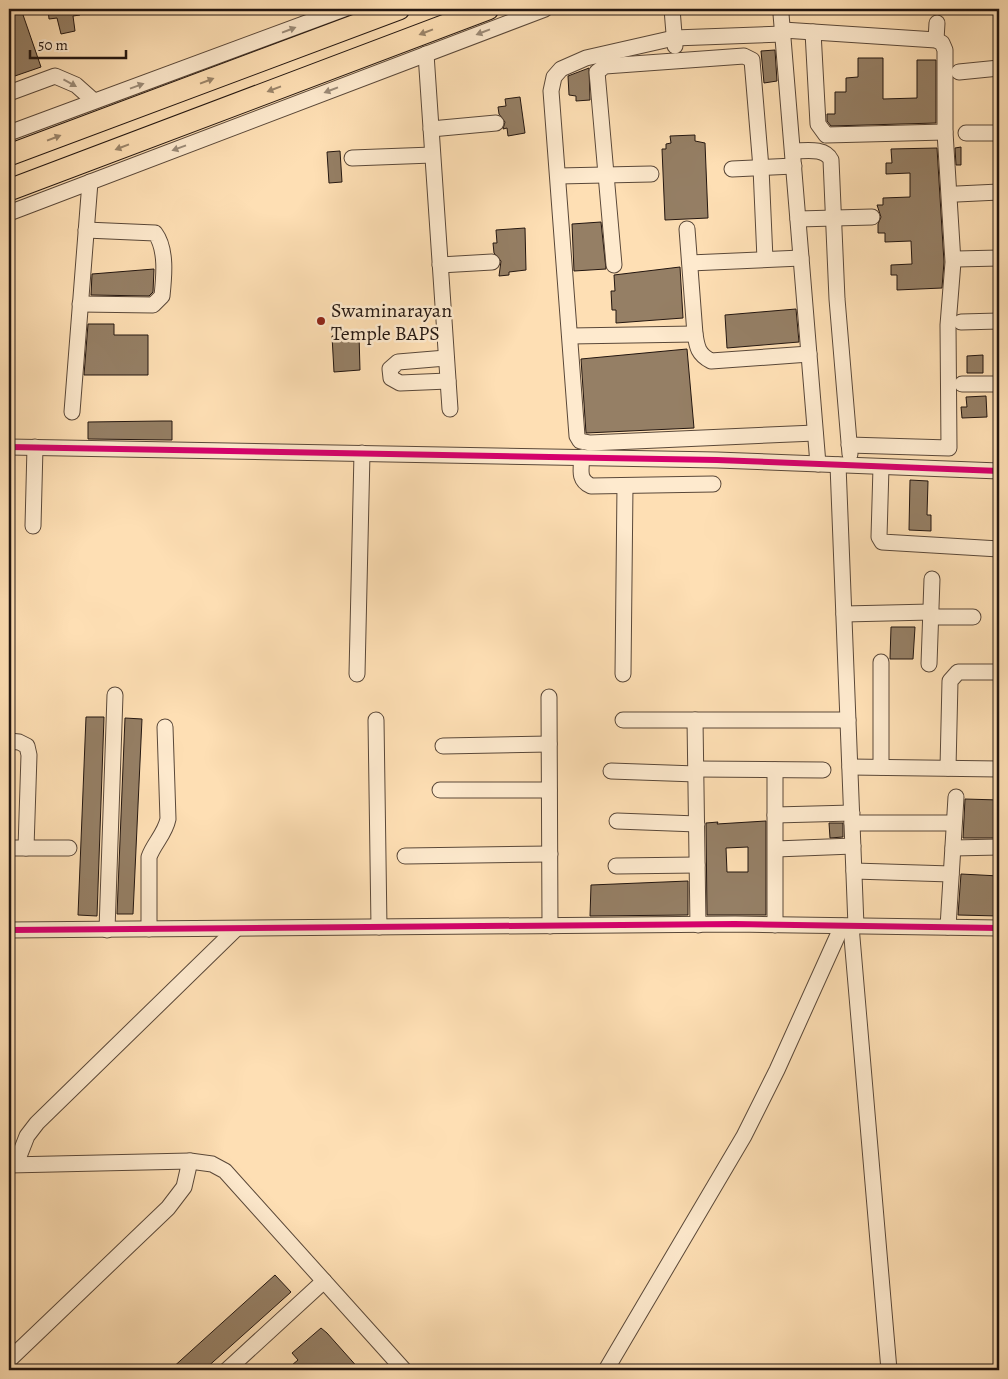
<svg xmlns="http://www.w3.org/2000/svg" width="1008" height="1379" font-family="Alegreya,serif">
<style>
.building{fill:#957f65;stroke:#231610;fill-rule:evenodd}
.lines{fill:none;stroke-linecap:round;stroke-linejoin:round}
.minor-casing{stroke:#5a4839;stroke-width:17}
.highway-casing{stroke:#231610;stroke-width:23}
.minor{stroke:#feeace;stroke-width:15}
.highway{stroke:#fedfb4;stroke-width:21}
.cycleway-casing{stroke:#feeace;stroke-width:9}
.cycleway{stroke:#d6006c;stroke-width:6}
.oneway{fill:#9b8b78}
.oneway2{fill:#9b856a}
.poi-dot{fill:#8f2418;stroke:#feeace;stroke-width:2}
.labels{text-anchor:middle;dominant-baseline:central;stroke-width:5;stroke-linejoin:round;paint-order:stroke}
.poi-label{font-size:20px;fill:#231610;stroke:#feeace;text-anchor:start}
</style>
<rect width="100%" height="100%" fill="#fedfb4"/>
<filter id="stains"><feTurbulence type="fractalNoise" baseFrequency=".004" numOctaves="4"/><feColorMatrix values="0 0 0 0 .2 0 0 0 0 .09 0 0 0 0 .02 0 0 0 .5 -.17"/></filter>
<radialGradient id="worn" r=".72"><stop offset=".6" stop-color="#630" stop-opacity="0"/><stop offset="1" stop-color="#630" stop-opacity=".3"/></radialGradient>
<g class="building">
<polygon points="9,9 21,9 41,67 12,77 9,66"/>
<polygon points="48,9 80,9 80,15 73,16 75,31 61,34 57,18 49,19"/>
<polygon points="775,50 777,81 764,83 761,51"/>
<polygon points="858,58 883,58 883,99 917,98 917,60 936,60 936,123 831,126 827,121 827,114 835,114 835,92 846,92 846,78 858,77"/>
<polygon points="589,68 590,100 576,101 576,96 569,95 568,76"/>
<polygon points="520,97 525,133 508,136 507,128 503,129 505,122 499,114 498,107 506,106 505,99"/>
<polygon points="695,135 695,141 705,143 708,218 665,220 662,149 666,149 666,144 671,143 670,136"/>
<polygon points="961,147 961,165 956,165 955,148"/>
<polygon points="937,148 944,262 942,288 897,290 897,275 891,275 891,265 912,264 911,241 885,242 885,233 878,233 878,224 881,217 877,205 883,205 883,198 910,197 910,173 886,174 886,163 892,163 891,149"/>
<polygon points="340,151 342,182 329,183 327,152"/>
<polygon points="601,222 606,269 574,271 572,224"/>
<polygon points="525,228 526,270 509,272 509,275 499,276 501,261 494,253 493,243 497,243 496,230"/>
<polygon points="680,267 683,318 616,323 616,310 612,310 611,291 615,291 614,275"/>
<polygon points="154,269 153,292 149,296 91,295 92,274"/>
<polygon points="796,309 799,342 727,348 725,315"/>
<polygon points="88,324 114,324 114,335 148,335 148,375 84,375"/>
<polygon points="359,335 360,370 334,372 332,336"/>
<polygon points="687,349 694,428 586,433 581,359"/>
<polygon points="983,355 983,373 967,373 967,356"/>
<polygon points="986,396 987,417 962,418 961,407 967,407 966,397"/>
<polygon points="162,421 172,421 172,440 88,439 88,422"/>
<polygon points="910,480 928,481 927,515 931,515 931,531 909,530"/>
<polygon points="891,627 915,627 913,659 890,659"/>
<polygon points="86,717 104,717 97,916 78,915"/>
<polygon points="125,718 142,719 133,914 117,914"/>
<polygon points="965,799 999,800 999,838 963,838"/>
<path d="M766 821V915H707L706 823 718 822 717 824ZM748 847V872H727L726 848Z"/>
<polygon points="829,823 843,823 843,837 830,838"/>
<polygon points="961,874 999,876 999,916 958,915"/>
<polygon points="688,881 688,915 590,916 591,885"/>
<polygon points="275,1275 291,1292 261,1319 204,1370 170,1370"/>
<polygon points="321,1328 327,1333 360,1370 286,1370 298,1360 292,1353"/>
</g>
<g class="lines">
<defs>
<g id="minor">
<polyline points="672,9 675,46"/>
<polyline points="781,14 818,464"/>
<polyline points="783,30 936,40 942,43 945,50 945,132 953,262 948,325 949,448 849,445"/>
<polyline points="813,32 818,124 826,135 945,132"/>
<polyline points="783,34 674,38 586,58 561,69 554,77 551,91 577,436 580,441 590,443 815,433"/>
<polyline points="936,40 937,23"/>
<polyline points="426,54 450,409"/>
<polyline points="959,72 999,68"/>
<polyline points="9,93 55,76 76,85 94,101"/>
<polyline points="431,129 496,123"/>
<polyline points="9,133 344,9"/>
<polyline points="966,133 999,133"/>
<path d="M793 151C805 151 825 147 831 160L837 299 850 454"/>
<polyline points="352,158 432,155"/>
<polyline points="732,169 794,166"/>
<polyline points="558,176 651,174"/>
<polyline points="957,194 999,192"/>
<polyline points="9,213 545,9"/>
<polyline points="798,219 872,217"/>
<path d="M687 229 695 334C697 347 698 354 711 361L809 354"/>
<polyline points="957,259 999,258"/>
<polyline points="690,263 801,258"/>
<polyline points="440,265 492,262"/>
<polyline points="614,265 597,72 605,66 744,56 752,60 761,168 765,259"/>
<path d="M80 304 153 305 162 296C164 277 167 249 155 233L86 230"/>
<polyline points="961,322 999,321"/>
<polyline points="570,336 695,334"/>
<polyline points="446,358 398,362 390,369 391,378 400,383 448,381"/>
<polyline points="962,384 999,384"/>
<polyline points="72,412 90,182"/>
<polyline points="9,447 717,460 999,471"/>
<path d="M582 457C581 470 578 480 591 486L713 484"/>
<polyline points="838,465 856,926"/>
<polyline points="881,467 879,537 882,542 999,549"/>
<polyline points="33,526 35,447"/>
<polyline points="844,614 931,612"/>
<polyline points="931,617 973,617"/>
<polyline points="881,662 881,767"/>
<polyline points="929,664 932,579"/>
<polyline points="357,674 362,453"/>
<polyline points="623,674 625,486"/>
<polyline points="549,697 550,926"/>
<polyline points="376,720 379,927"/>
<polyline points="623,720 848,720"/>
<polyline points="695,720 698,925"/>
<polyline points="9,741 19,742 27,746 29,755 26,848"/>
<polyline points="443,746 549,744"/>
<polyline points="850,767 999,769"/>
<polyline points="948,768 950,681 958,672 999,672"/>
<polyline points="696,769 823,770"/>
<polyline points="775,770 775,925"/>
<polyline points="611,771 696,774"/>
<polyline points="440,790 549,790"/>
<polyline points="775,815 852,813"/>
<polyline points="617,821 697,824"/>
<polyline points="852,823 954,823"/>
<polyline points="9,848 69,848"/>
<polyline points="953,848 999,847"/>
<polyline points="776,849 853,846"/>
<polyline points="405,856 550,854"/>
<polyline points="616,866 697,865"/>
<polyline points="854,871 951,874"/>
<polyline points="851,926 889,1370"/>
<polyline points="948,927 956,797"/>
<path d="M149 929V857C154 843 165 834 168 819L165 727"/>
<polyline points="9,930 735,924 999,928"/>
<polyline points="107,930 115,695"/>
<polyline points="16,1164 27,1136 37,1123 236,929"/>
<polyline points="9,1165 190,1161 212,1164 225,1171 404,1370"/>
<polyline points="9,1360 168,1208 184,1187 190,1161"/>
<polyline points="227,1370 324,1281"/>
<polyline points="606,1370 744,1136 777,1070 842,926"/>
</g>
<g id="highway">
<polyline points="9,155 399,9"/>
<polyline points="9,190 488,9"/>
</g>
</defs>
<use href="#minor" class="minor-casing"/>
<use href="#highway" class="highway-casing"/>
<use href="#minor" class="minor"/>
<use href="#highway" class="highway"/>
<defs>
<g id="cycleway">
<polyline points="9,447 717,460 999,471"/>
<polyline points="9,930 735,924 999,928"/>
</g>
</defs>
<use href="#cycleway" class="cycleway-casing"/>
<use href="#cycleway" class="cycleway"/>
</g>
<defs><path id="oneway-solid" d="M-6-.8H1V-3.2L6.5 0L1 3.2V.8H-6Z" transform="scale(1.25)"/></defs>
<g class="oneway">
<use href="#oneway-solid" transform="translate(289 30) rotate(-21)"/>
<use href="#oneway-solid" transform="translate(483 32) rotate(159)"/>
<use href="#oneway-solid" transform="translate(70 83) rotate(29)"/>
<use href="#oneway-solid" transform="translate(137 86) rotate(-20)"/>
<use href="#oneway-solid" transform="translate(331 90) rotate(159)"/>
<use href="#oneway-solid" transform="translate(179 148) rotate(160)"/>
</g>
<g class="oneway2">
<use href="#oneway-solid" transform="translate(426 32) rotate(159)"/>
<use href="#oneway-solid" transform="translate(207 81) rotate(-21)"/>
<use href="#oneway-solid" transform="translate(274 89) rotate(159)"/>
<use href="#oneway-solid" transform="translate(54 138) rotate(-21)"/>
<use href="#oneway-solid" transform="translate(122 147) rotate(159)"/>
</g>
<circle class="poi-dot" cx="321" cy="321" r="5"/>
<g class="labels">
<g class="poi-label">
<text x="331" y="310">Swaminarayan<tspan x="331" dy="23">Temple BAPS</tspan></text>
</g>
</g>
<rect width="1008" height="1379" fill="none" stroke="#fedfb4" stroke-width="30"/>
<rect x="10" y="10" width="988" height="1359" fill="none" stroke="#231610" stroke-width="2.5"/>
<rect x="15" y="15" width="978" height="1349" fill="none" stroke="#231610"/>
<path d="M30 50v8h96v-8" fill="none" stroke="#231610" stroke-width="2.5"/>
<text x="38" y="50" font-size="15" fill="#231610" stroke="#feeace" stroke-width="4" paint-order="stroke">50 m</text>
<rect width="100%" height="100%" filter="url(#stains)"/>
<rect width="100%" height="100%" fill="url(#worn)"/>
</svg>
